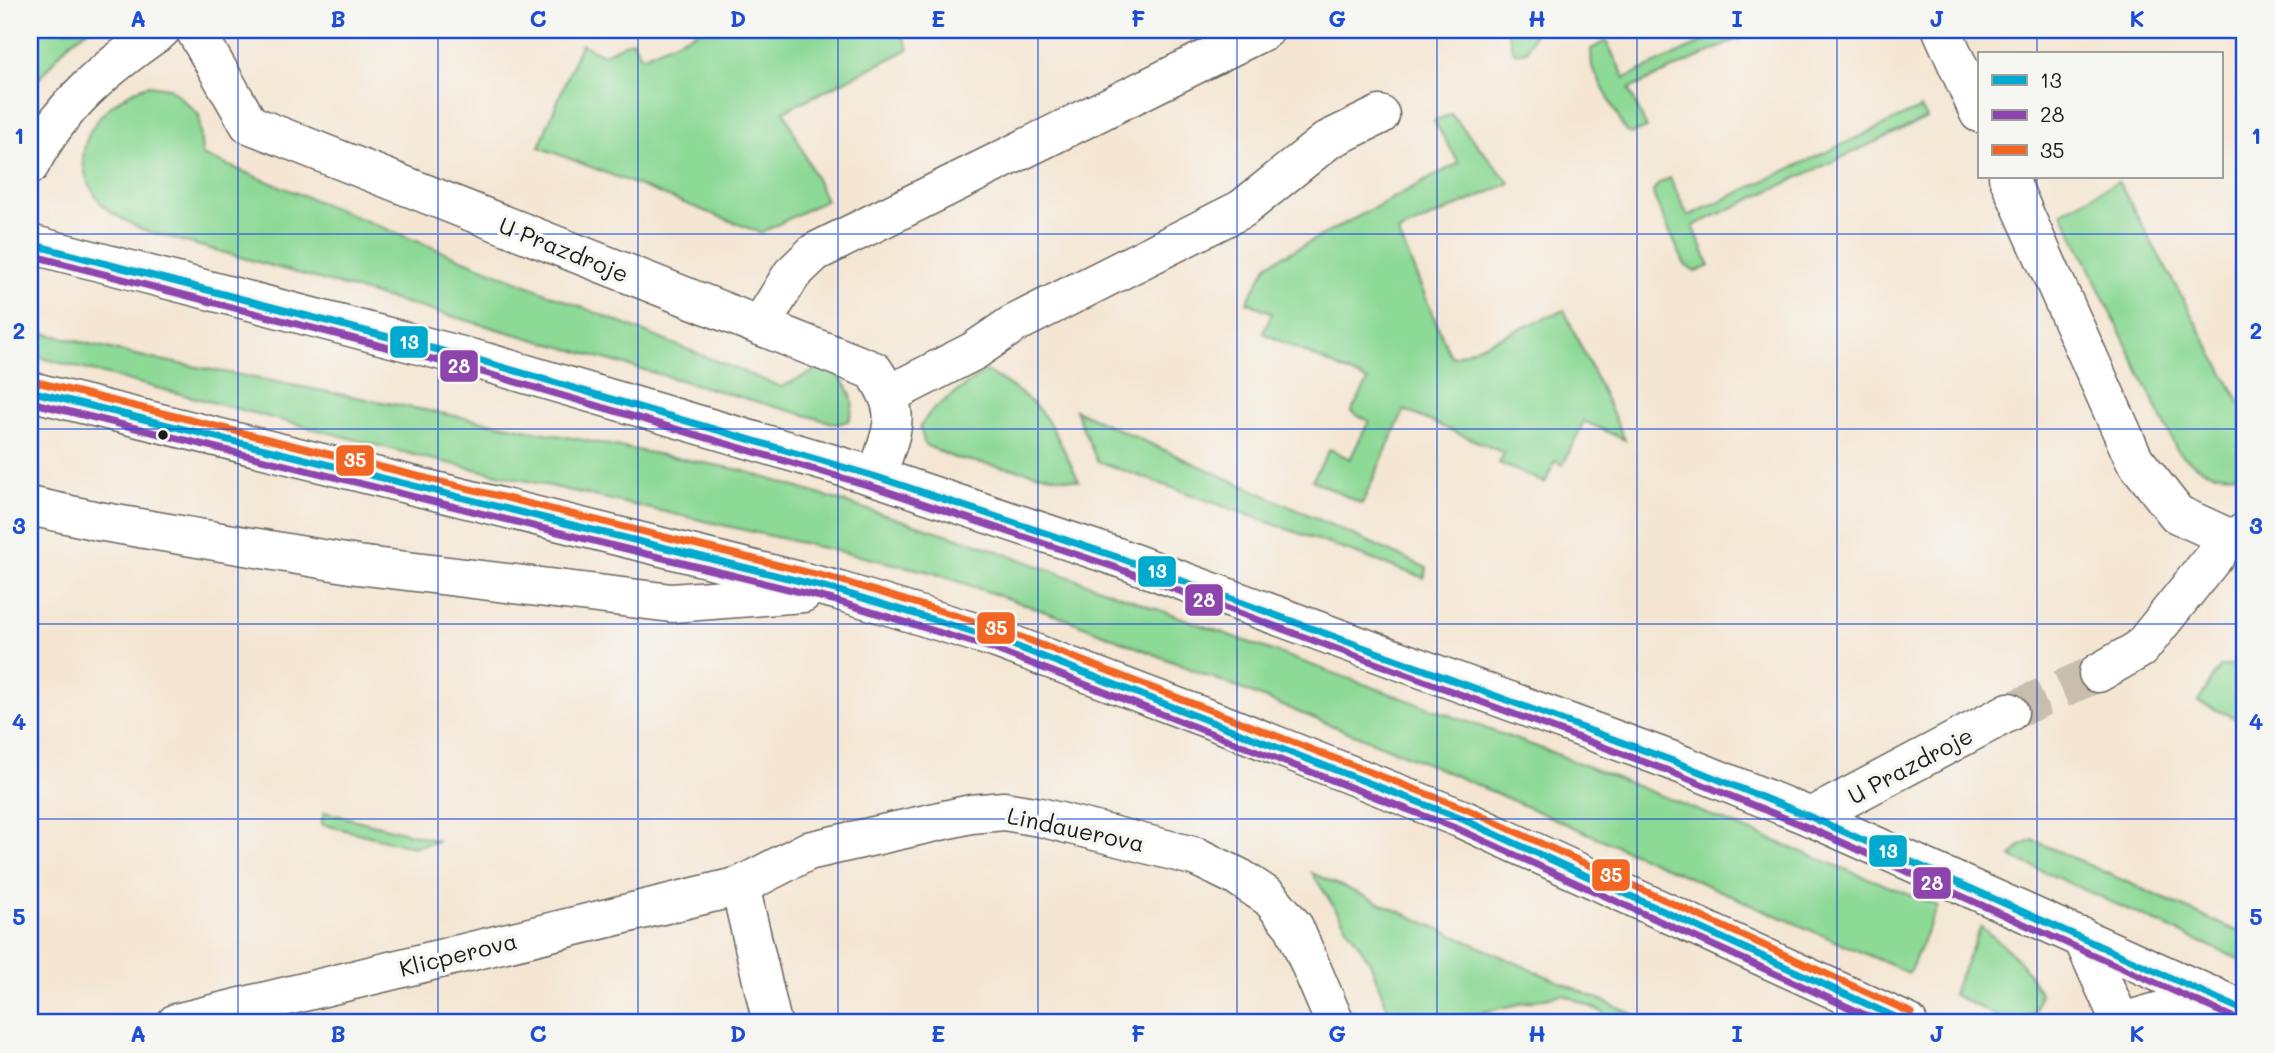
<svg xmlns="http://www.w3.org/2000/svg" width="2275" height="1053" font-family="Mali,sans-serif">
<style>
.green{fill:#8dd996;stroke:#547a59;stroke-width:2}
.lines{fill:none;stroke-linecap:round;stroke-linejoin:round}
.minor-tunnel{stroke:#c9beae;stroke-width:38;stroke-dasharray:38 19;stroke-linecap:butt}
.minor-casing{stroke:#68635c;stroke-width:41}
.major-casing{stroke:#68635c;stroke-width:41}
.minor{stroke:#fff;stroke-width:38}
.major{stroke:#fff;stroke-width:38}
.bus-1-casing{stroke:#f6f6f2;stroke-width:12}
.bus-2-casing{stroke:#f6f6f2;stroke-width:12}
.bus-3-casing{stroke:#f6f6f2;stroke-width:12}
.bus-1{stroke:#00a9ce;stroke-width:7}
.bus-2{stroke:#8e44ad;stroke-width:7}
.bus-3{stroke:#f26522;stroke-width:7}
.grid{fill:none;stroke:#1d4ed8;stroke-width:2;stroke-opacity:0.55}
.bus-dot{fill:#1c1c1c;stroke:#f6f6f2;stroke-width:2.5}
.labels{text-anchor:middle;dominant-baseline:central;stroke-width:7;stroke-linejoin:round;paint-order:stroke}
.street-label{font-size:23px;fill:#1c1c1c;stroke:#f6f6f2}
.line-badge{stroke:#f6f6f2;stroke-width:2.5}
.badge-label{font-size:19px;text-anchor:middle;font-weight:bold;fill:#fff}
.neatline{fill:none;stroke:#1d4ed8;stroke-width:2.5}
.grid-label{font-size:23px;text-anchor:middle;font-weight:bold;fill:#1d4ed8}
</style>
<rect width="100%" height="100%" fill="#f6f6f2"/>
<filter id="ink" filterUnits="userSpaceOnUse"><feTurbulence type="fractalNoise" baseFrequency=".0143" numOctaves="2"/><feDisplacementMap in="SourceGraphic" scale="14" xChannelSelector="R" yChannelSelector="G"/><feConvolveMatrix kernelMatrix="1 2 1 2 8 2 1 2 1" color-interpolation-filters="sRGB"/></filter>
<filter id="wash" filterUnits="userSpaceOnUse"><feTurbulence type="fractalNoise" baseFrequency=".00686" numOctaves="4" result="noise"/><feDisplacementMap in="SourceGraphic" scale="28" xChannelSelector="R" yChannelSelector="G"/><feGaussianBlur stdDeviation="1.57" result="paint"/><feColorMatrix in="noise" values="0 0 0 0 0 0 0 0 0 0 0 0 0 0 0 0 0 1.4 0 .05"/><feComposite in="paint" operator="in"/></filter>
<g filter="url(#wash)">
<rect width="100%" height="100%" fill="#f4e6d3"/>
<g class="green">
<polygon points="30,30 88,30 68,44 30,89"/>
<polygon points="701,30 900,30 909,49 784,111 826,200 761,233 539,147 581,44 603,55 632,40 642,57"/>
<polygon points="1507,30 1535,30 1527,51 1514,53"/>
<polygon points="1729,30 1758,30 1629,89 1647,128 1631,134 1626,132 1592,67 1591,49 1606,41 1625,78"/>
<path d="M148 85 170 88 199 115 202 155 781 387 823 367C845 376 860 398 848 421L837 424 143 230C129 222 111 215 101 203 60 152 97 104 148 85Z"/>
<polygon points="1921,108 1927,118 1693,226 1710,266 1695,272 1685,265 1654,197 1653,191 1659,183 1670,178 1688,216"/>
<polygon points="1451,114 1510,183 1398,232 1450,355 1454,357 1564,310 1625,440 1584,421 1563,465 1555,461 1545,483 1499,463 1504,453 1404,410 1362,504 1312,480 1330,449 1350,459 1369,421 1351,412 1368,381 1263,333 1272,313 1247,302 1268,264 1459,163 1434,121"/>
<path d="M2118 181 2245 412V472C2218 480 2196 469 2177 450L2062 212Z"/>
<polygon points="30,330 149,358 741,470 981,545 1551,752 1938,906 1909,973 1433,766 1066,619 934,573 426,458 30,355"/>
<path d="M985 371C1046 403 1050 422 1079 481L954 458 925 445 920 427 931 411Z"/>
<polygon points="1075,410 1427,568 1424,578 1097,461"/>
<polygon points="2245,662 2245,722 2198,702 2220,667"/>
<polygon points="324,812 439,841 413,847 321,824"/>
<polygon points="2033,840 2245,935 2245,962 2011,857 2020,846"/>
<polygon points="1312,873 1653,1023 1604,1023 1603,1012 1562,994 1436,1023 1393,1023 1370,962"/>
<path d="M1981 927C2007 947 2025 964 2040 993L2036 1011 2024 1021 2004 1020 1952 994Z"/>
</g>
</g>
<g filter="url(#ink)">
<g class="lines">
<polyline class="minor-tunnel" points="2009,712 2098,673"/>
<defs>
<g id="minor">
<path d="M195 30 249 124 874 371C905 417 891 428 877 477"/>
<polyline points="1942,30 1979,113"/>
<path d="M30 165C60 106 107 67 161 30"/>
<polyline points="2008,177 2134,459 2177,514 2229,538"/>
<polyline points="760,326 792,274 815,252 1265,30"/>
<polyline points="890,394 974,351 1012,325 1242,209 1328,140 1380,115"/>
<polyline points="30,506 98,521"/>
<polyline points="2098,673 2140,649 2229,538 2245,533"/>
<polyline points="1811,817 2009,712"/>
<polyline points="740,886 772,1023"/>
<polyline points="176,1023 740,886 808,851 971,814 1004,811 1040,817 1197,857 1240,878 1270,898 1294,927 1335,1023"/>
</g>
<g id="major">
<polyline points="30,244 485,362 877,477 1117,557 1673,761 1811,817 2245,1011"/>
<polyline points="30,391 836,590 997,639 1230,727 1462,819 1908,1023"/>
<polyline points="98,521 357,565 672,603 803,593"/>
<polyline points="2082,937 2121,1023"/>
<polyline points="2119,1023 2213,996"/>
</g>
</defs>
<use href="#minor" class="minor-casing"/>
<use href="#major" class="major-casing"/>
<use href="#minor" class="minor"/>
<use href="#major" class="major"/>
<defs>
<g id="bus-1">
<polyline points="30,244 485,362 877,477 1117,557 1673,761 1811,817 2245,1011"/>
<polyline points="30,391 836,590 997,639 1462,819 1908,1023"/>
</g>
<g id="bus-2">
<polyline points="30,255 482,372 874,487 1114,567 1669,771 1807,827 2241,1021"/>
<polyline points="30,402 833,600 994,649 1458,829 1883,1023"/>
</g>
<polyline id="bus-3" points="33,381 839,580 1000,629 1466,809 1912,1013"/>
</defs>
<use href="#bus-1" class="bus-1-casing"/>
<use href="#bus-2" class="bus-2-casing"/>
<use href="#bus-3" class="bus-3-casing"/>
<use href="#bus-1" class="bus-1"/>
<use href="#bus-2" class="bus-2"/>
<use href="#bus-3" class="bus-3"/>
</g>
</g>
<path class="grid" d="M238 30V1023M438 30V1023M638 30V1023M838 30V1023M1038 30V1023M1237 30V1023M1437 30V1023M1637 30V1023M1837 30V1023M2037 30V54M2037 177V1023M30 234H2245M30 429H2245M30 624H2245M30 819H2245"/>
<circle class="bus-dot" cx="163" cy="435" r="6"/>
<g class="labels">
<g class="street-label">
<text transform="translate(564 249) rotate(22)">U Prazdroje</text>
<text transform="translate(1910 765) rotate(-28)">U Prazdroje</text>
<text transform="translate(1076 829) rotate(12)">Lindauerova</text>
<text transform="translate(458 954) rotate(-14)">Klicperova</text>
</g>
</g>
<g class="line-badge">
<rect x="389" y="325" width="40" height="34" rx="7" fill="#00a9ce"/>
<rect x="439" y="349" width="40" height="34" rx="7" fill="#8e44ad"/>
<rect x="335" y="444" width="40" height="33" rx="7" fill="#f26522"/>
<rect x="1137" y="555" width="40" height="33" rx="7" fill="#00a9ce"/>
<rect x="1184" y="583" width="40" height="34" rx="7" fill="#8e44ad"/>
<rect x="976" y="611" width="40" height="34" rx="7" fill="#f26522"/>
<rect x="1868" y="834" width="40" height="34" rx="7" fill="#00a9ce"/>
<rect x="1591" y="858" width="40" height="34" rx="7" fill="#f26522"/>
<rect x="1912" y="866" width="40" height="34" rx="7" fill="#8e44ad"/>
</g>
<g class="badge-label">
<text x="409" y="349">13</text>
<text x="459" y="373">28</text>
<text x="355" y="467">35</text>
<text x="1157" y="578">13</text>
<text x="1204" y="607">28</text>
<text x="996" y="635">35</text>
<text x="1888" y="858">13</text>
<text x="1611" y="882">35</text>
<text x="1932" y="890">28</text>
</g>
<rect width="2275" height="1053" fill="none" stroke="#f6f6f2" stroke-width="77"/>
<rect x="1978" y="52" width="245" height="126" fill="#f6f6f2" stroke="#9f9f9c" stroke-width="2"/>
<rect x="1992" y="75" width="35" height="10" fill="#00a9ce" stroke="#9f9f9c" stroke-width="2"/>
<text x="2040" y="88" font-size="21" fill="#1c1c1c">13</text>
<rect x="1992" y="110" width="35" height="10" fill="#8e44ad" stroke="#9f9f9c" stroke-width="2"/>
<text x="2040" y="122" font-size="21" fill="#1c1c1c">28</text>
<rect x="1992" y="145" width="35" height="10" fill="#f26522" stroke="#9f9f9c" stroke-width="2"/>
<text x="2040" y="158" font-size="21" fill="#1c1c1c">35</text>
<rect x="38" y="38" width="2198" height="976" class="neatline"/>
<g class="grid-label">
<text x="138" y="27">A</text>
<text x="338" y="27">B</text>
<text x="538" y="27">C</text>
<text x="738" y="27">D</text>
<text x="938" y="27">E</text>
<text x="1138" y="27">F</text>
<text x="1337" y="27">G</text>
<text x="1537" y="27">H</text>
<text x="1737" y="27">I</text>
<text x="1937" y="27">J</text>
<text x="2137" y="27">K</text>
<text x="19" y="144">1</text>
<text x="2256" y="144">1</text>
<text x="19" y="339">2</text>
<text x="2256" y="339">2</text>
<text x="19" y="534">3</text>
<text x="2256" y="534">3</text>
<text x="19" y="730">4</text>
<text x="2256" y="730">4</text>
<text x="19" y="925">5</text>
<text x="2256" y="925">5</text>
<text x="138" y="1042">A</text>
<text x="338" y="1042">B</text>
<text x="538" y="1042">C</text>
<text x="738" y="1042">D</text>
<text x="938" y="1042">E</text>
<text x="1138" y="1042">F</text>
<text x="1337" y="1042">G</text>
<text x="1537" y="1042">H</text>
<text x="1737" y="1042">I</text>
<text x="1937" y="1042">J</text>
<text x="2137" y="1042">K</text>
</g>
</svg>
